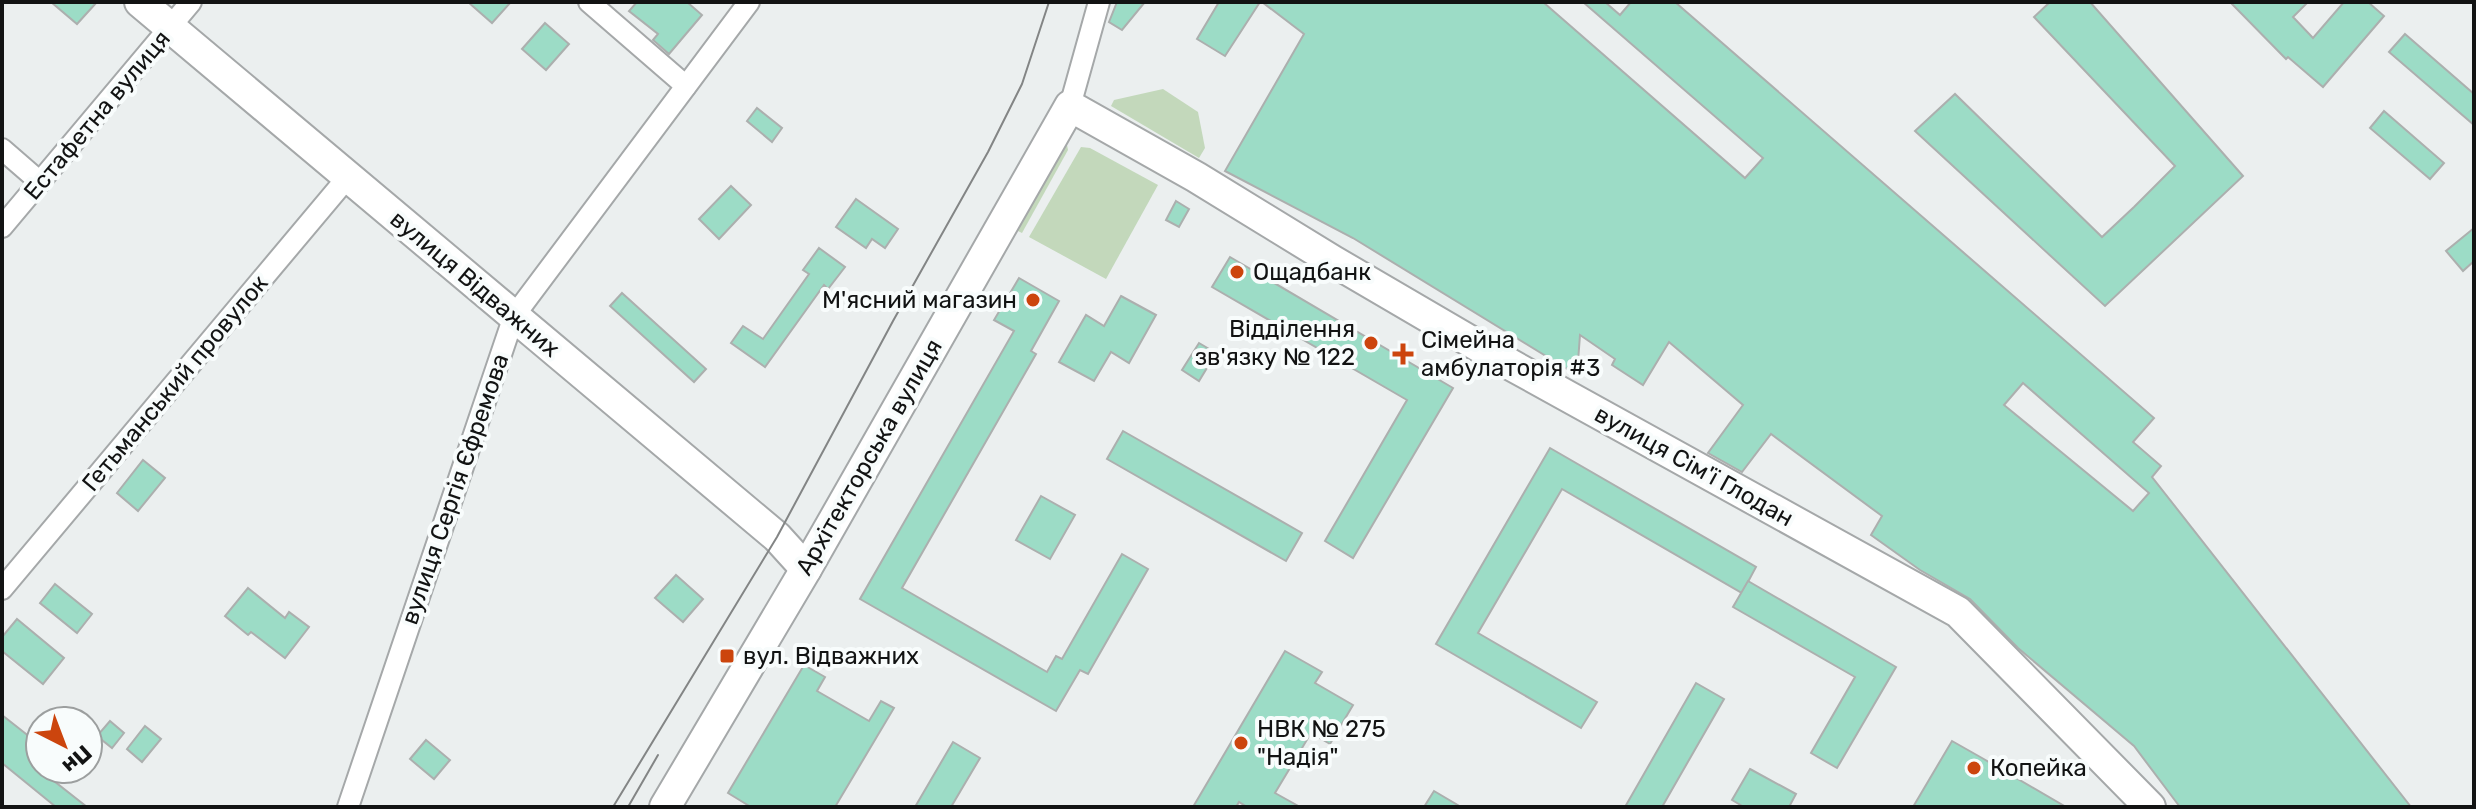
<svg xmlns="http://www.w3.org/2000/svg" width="2476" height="809" font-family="Rubik,sans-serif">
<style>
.green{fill:#c3d8bb}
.building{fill:#9cdcc6;stroke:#acafae;stroke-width:2;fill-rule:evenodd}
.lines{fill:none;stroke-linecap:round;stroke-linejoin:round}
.street-casing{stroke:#a5a8a9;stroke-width:24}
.secondary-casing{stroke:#a5a8a9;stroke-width:34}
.street{stroke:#fff;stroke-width:20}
.secondary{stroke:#fff;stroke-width:30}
.tram{stroke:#838585;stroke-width:2}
.poi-dot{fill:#cc450d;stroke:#f8fcfc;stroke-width:3}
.labels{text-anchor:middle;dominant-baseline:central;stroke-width:8;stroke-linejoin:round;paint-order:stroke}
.street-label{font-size:24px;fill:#121313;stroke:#f8fcfc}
.poi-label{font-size:24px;fill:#121313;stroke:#f8fcfc;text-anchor:start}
</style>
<rect width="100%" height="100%" fill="#ebefef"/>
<g class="green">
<polygon points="1163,89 1198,112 1205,148 1199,158 1111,106 1114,100"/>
<polygon points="1063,144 1067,145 1068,150 1022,233 1014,229"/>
<polygon points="1081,147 1090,148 1158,185 1106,279 1029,237"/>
</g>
<g class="building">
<polygon points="51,2 97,2 77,24"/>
<polygon points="468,2 511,2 492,23"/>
<polygon points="637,2 687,2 702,15 669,54 653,40 658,34 629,11"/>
<polygon points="1117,2 1145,2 1122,30 1109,22"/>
<polygon points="1219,2 1260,2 1225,56 1197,39"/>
<path d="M1262 2H1543L1745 178 1763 158 1583 2H1605L1620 15 1631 2H1675L2154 418 2133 442 2161 466 2152 477 2411 807H2180L2134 746 2018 648 1970 599 1920 570 1871 535 1882 516 1771 434 1742 472 1708 453 1743 405 1669 342 1643 385 1612 365 1615 359 1580 335 1577 375 1353 238 1225 171 1304 34ZM2023 383 2149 493 2133 511 2004 405Z"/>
<polygon points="2050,2 2090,2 2243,176 2105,306 1915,131 1955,94 2102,237 2134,207 2175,166 2034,17"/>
<polygon points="2230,2 2308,2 2293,17 2313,38 2344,2 2368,2 2384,16 2323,87 2288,57 2286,59"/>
<polygon points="545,23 569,44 546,70 522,49"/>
<polygon points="2405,34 2474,94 2474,125 2389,52"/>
<polygon points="757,108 782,128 772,142 747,121"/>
<polygon points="2384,111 2444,163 2430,179 2370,128"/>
<polygon points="731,186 751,205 719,239 699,219"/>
<polygon points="856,199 898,229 885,248 872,239 866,248 836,227"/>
<polygon points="1176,201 1189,209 1179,227 1166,220"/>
<polygon points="2474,228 2474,261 2463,271 2446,251"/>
<polygon points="819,248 845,267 828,289 824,285 765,367 731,343 743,326 763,339 809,274 803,270"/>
<polygon points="1230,257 1453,388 1353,558 1325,541 1407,400 1212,287"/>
<polygon points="1019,278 1059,301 1031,351 1036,354 902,588 1047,672 1056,656 1062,659 1122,554 1148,569 1088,674 1080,670 1056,711 860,599 1014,331 994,320"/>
<polygon points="622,293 706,369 694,382 610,306"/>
<polygon points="1121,296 1156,315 1129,363 1111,352 1094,381 1059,362 1086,315 1104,326"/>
<polygon points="1199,343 1216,353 1199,381 1182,370"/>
<polygon points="1123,431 1302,533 1286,561 1107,459"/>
<polygon points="1550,448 1756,567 1742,593 1562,489 1478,633 1597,702 1581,728 1436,644"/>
<polygon points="143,460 165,478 138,511 117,493"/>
<polygon points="1041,496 1075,515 1050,559 1016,540"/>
<polygon points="676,575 703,599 683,622 655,598"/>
<polygon points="1748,581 1896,667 1837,768 1811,753 1855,677 1733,607"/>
<polygon points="55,584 92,614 77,633 40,603"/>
<polygon points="248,588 285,618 289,612 309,627 285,658 251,632 248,635 225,616"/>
<polygon points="17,619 64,658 43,684 2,651 2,637"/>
<polygon points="1285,651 1322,672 1315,683 1353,705 1330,744 1311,733 1275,793 1300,807 1247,807 1239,802 1236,807 1193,807"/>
<polygon points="804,665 825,677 817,691 869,721 881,701 894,708 835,807 751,807 728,793"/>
<polygon points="1696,683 1724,699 1662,807 1625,807"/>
<polygon points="2,715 40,745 40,769 63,769 54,781 87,807 56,807 2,763"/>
<polygon points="110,721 124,733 112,748 97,736"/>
<polygon points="145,726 161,739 142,762 127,749"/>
<polygon points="426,740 450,760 434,779 410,759"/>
<polygon points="1952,741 1982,758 2066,807 1913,807"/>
<polygon points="953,742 980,758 951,807 915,807"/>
<polygon points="1750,769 1796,794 1789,807 1744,807 1732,800"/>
<polygon points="1434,791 1461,807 1424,807"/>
</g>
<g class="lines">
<defs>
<g id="street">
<polyline points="589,2 686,86"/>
<polyline points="1070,106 1099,2"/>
<polyline points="2,149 40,182"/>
<polyline points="2,227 191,2"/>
<polyline points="2,589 347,178"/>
<polyline points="348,807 514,316 749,2"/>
</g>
<g id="secondary">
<polyline points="140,2 777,537 806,569"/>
<polyline points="665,807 806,569 1070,106 1196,177 1333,261 1504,361 1958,612 2150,807"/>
</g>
</defs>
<use href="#street" class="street-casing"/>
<use href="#secondary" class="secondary-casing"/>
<use href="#street" class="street"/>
<use href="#secondary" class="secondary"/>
<g class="tram">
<polyline points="613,807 777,537 893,321 988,152 1022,84 1049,2"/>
<polyline points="628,807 658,755"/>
</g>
</g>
<g class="poi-dot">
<circle cx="1237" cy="272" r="8"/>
<circle cx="1033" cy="300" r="8"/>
<circle cx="1371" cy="343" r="8"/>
<path d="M1399 342h8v8h8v8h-8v8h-8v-8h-8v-8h8z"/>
<rect x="719" y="648" width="16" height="16" rx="4"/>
<circle cx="1241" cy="743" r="8"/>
<circle cx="1974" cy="768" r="8"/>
</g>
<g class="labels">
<g class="street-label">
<text transform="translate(97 115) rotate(-50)">Естафетна вулиця</text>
<text transform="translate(475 284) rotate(40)">вулиця Відважних</text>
<text transform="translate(175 383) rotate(-50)">Гетьманський провулок</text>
<text transform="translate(869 457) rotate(-60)">Архітекторська вулиця</text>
<text transform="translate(1694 466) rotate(29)">вулиця Сім'ї Глодан</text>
<text transform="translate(455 489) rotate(-71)">вулиця Сергія Єфремова</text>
</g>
<g class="poi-label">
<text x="1253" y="272">Ощадбанк</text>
<text x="1017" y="300" text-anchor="end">М'ясний магазин</text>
<text x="1355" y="329" text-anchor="end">Відділення<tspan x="1355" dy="28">зв'язку № 122</tspan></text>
<text x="1421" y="340">Сімейна<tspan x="1421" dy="28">амбулаторія #3</tspan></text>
<text x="743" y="656">вул. Відважних</text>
<text x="1257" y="729">НВК № 275<tspan x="1257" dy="28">"Надія"</tspan></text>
<text x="1990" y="768">Копейка</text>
</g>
</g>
<rect width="2476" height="809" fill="none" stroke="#121313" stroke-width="8"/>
<g transform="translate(64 745) rotate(138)"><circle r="38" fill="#f8fcfc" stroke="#9c9f9f" stroke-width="2"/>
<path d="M0-6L14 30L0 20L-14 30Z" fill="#cc450d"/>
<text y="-12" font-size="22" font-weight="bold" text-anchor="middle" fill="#121313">Пн</text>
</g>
</svg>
